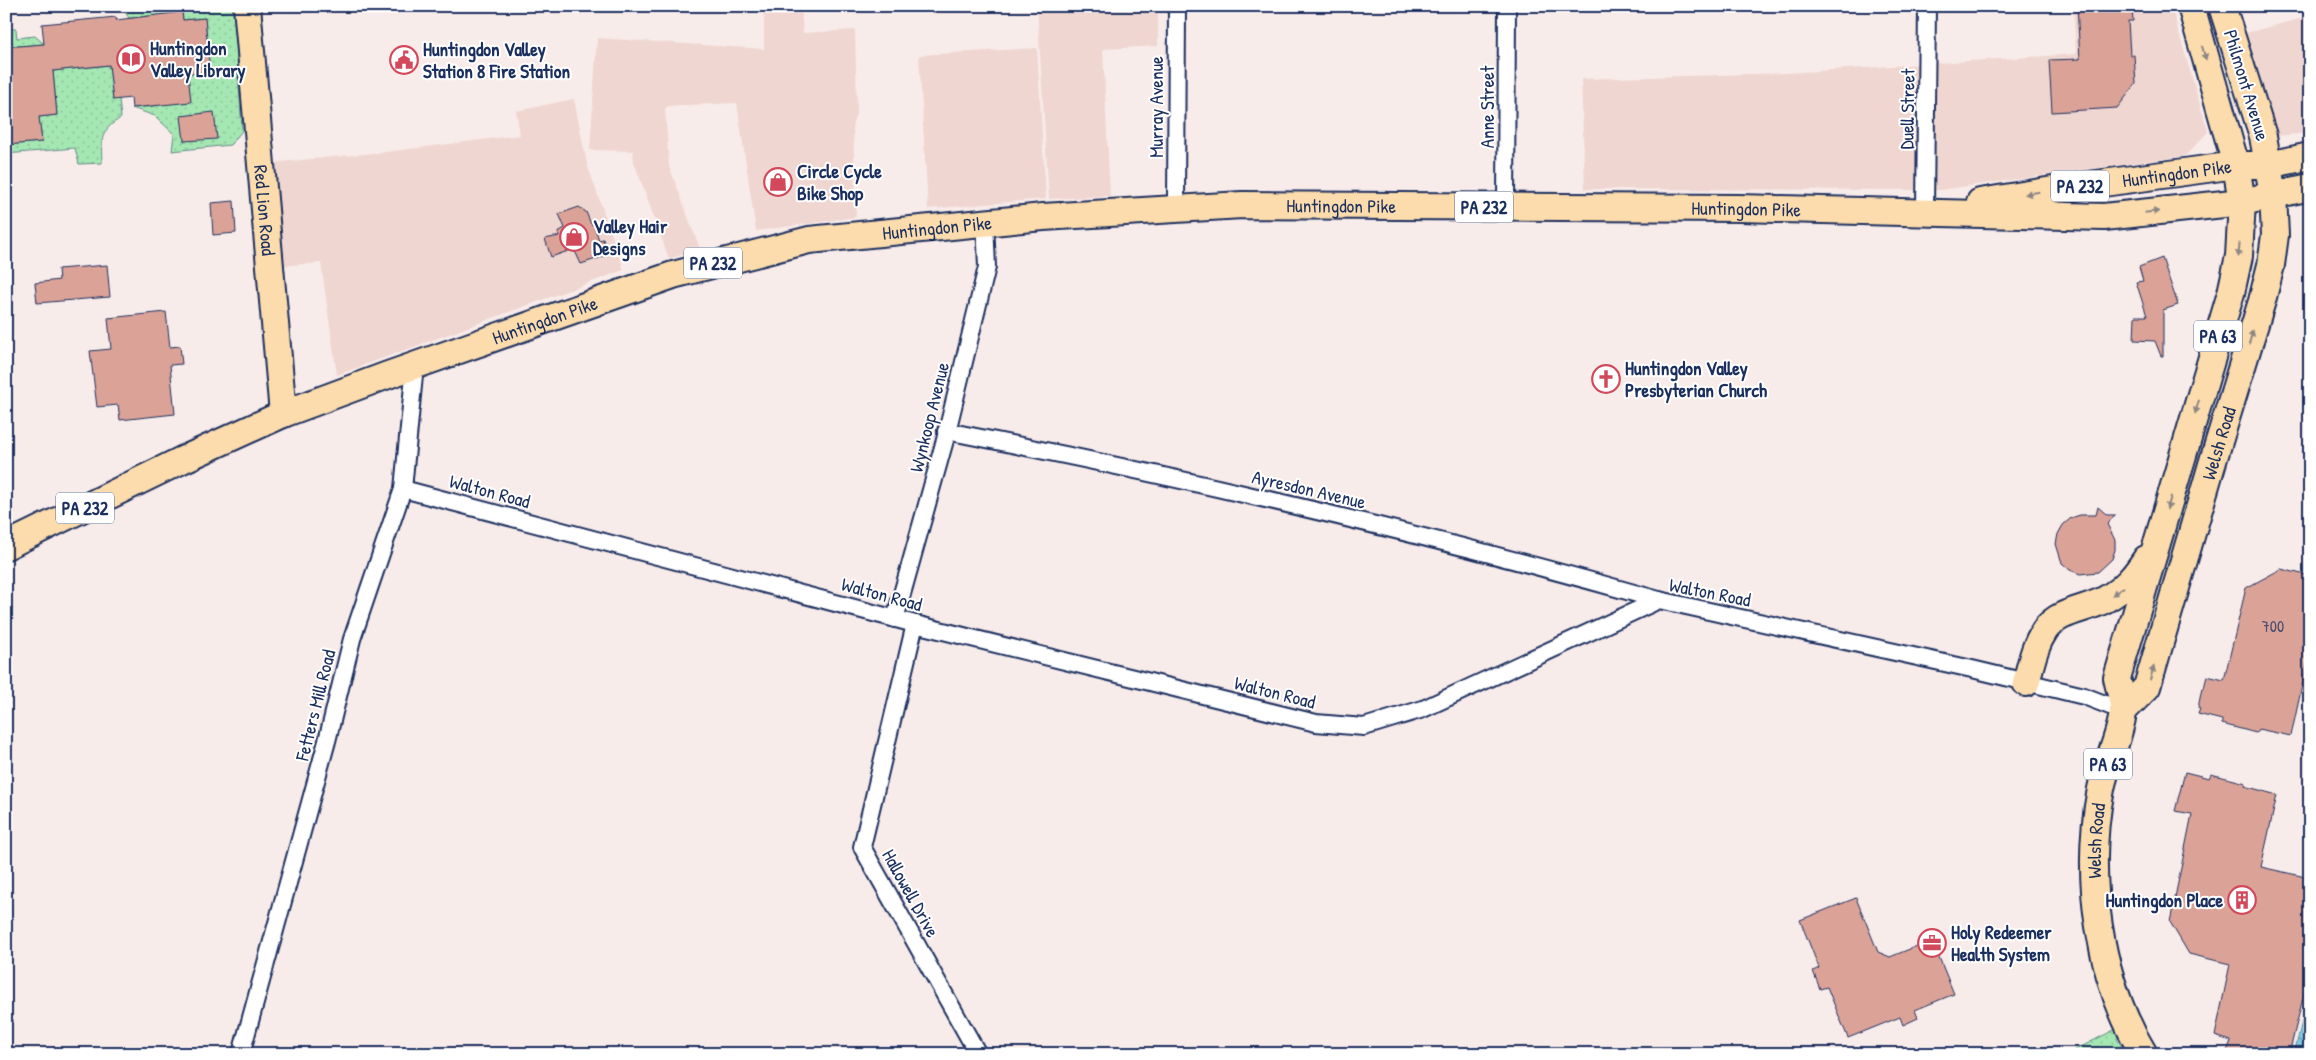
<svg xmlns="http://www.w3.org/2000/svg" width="2316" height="1060" font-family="'Patrick Hand',sans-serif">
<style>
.built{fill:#efd6d1}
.grass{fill:url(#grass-dots);stroke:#608b88}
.water{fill:url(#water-rules);stroke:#588cad}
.building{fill:#dba298;stroke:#1b2f5e}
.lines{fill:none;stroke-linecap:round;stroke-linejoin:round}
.minor-casing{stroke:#1b2f5e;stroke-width:20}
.primary-casing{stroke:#1b2f5e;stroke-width:30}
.minor{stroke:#fff;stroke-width:16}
.primary{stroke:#fcdcac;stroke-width:26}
.oneway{fill:#8c8685}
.labels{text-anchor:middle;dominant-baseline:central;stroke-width:4;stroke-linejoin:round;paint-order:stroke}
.number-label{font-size:16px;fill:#4b4c6c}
.shield{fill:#fff;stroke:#5f6d8e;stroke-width:1}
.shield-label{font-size:18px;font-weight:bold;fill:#1b2f5e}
.poi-label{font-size:19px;font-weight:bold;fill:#1b2f5e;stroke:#fff;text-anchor:start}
.street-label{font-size:19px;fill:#1b2f5e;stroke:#fff}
</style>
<defs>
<pattern id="grass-dots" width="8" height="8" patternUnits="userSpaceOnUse" patternTransform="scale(1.25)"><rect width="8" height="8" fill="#a5e7b2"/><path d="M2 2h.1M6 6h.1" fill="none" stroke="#8dc69c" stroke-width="1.8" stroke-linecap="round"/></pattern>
<pattern id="water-rules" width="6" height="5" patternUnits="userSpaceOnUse" patternTransform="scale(1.25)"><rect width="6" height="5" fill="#81cae1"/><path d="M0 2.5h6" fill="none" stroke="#69a4ba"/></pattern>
</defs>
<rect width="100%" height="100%" fill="#f8ecea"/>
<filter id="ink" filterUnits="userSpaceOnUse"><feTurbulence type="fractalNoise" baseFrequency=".02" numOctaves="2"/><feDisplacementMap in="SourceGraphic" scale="10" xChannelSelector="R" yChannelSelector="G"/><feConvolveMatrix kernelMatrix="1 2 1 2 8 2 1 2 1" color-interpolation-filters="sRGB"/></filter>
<g filter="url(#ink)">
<g class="built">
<polygon points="764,6 801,6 803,33 855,30 857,110 853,123 856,217 756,231 737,103 669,106 665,108 669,166 700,249 669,259 634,162 633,151 590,150 597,38 764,49"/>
<polygon points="1037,6 1158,6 1158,46 1103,49 1110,196 1049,199"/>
<polygon points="2073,6 2171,6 2208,132 2185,156 1940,190 1585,189 1581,79 1786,73 2076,54"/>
<polygon points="2310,16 2310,133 2278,136 2242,34"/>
<polygon points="1037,48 1046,199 928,209 919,55"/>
<polygon points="574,99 587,164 624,270 337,375 321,263 277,266 269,163 386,152 520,135 516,111"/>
</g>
<g class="grass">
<polygon points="121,6 234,6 242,131 230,145 172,151 174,134 155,116 132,108 155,106 154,97 190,97 188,74 207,39 205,18 183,20 182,12 161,15 160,18 149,16 129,18"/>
<polygon points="6,29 16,29 17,38 35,36 44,44 6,47"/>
<path d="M109 65 113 99H119L121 118C100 130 101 140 102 163L79 164 75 148 6 154V145L42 142 39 117 57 115 53 71Z"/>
<polygon points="2114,1030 2119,1037 2117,1039 2127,1054 2067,1054"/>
</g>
<polygon class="water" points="2310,989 2310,1054 2294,1054"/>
<g class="building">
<polygon points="2077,6 2132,6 2133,21 2128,21 2130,55 2134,55 2136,84 2117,108 2052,112 2049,60 2080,59"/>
<polygon points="182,12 183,20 205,18 210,72 188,74 191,102 132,108 131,98 113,100 109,65 53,71 57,115 39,117 42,142 6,145 6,47 44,44 42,24 116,17 116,20"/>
<polygon points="214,112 217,139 184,141 181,116"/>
<polygon points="234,201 236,233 213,235 211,203"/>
<polygon points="579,207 586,212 591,224 594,225 599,240 603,239 608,255 581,264 574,249 551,257 545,239 559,236 558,232 565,228 559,214"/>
<polygon points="2162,258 2178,305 2163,310 2163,356 2161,356 2155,341 2134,340 2135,316 2147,316 2136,282 2143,281 2139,267"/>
<polygon points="107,265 110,297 37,303 35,283 59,280 58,269"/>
<polygon points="166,312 170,347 180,346 182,364 170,365 175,414 120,420 118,405 97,407 90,351 111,349 108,318"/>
<polygon points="2098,507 2107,515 2115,515 2107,524 2115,540 2115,550 2112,559 2098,572 2080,574 2070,570 2062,563 2056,544 2058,534 2063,525 2071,518 2080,515 2096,515"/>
<polygon points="2281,569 2310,576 2310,664 2307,663 2291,736 2258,729 2256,733 2222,724 2222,720 2198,714 2200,709 2198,708 2202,688 2204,688 2207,676 2224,680 2246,588"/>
<polygon points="2185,772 2209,778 2211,774 2246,783 2245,786 2277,795 2261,867 2310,878 2310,983 2307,982 2289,1054 2237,1054 2227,1051 2231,1041 2215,1036 2230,964 2189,954 2170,922 2192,814 2175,811"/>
<polygon points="1856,898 1878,952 1890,957 1932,940 1954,994 1915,1010 1918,1018 1903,1025 1900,1017 1848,1038 1827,987 1820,989 1813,971 1819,968 1800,920"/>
</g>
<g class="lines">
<defs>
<g id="minor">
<polyline points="1176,208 1177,6"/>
<polyline points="1506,208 1507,6"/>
<polyline points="1925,211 1927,6"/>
<path d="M946 431C1186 478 1424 533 1659 600"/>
<polyline points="403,489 915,624 1316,723 1364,727 1423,709 1659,600 1972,669 2084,696 2123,711"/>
<polyline points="895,619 945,440 987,267 985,222"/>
<polyline points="915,624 862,847 978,1054"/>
<polyline points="241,1054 327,741 352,639 403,489 415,365"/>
</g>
<g id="primary">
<path id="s1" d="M247 6 283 414"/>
<path id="s2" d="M1980 202 2059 189 2236 165H2269L2310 156"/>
<path id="s3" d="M6 546 182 460 283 414 388 375 673 275 809 240 1043 217 1242 205 1739 208 2104 217 2242 202 2310 187"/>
<path d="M2026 683C2031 664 2034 646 2045 630 2059 610 2087 610 2106 599 2124 589 2135 576 2146 559"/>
<path id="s4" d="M2123 711 2147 687 2213 461 2262 301 2271 265 2275 235 2273 195 2263 136 2222 6"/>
<path id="s5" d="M2144 1054C2098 979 2084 875 2101 789 2106 763 2120 738 2123 712 2124 702 2119 688 2117 678L2231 293 2239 256 2242 202 2236 165 2191 6"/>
</g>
</defs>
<use href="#minor" class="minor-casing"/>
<use href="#primary" class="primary-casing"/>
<use href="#minor" class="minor"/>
<use href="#primary" class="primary"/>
</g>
<defs><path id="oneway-solid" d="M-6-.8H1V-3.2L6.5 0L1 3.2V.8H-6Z" transform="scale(1.25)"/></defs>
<g class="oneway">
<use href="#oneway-solid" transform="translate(2204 53) rotate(74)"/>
<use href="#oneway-solid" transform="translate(2032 193) rotate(170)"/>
<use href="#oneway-solid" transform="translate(2152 212) rotate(-6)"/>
<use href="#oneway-solid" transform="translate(2239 250) rotate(95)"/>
<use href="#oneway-solid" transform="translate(2251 337) rotate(-73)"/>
<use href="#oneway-solid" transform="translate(2197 407) rotate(106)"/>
<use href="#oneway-solid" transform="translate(2169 503) rotate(107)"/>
<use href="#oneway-solid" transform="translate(2118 591) rotate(145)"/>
<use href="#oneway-solid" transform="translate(2152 673) rotate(-74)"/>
</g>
</g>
<defs>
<symbol id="library-ring" viewBox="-11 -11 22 22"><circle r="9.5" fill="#fff" stroke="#d1495b" stroke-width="1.5"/><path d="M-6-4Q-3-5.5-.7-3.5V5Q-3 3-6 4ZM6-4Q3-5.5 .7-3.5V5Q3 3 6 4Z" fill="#d1495b"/></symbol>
<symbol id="civic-ring" viewBox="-11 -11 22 22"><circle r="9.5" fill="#fff" stroke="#d1495b" stroke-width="1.5"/><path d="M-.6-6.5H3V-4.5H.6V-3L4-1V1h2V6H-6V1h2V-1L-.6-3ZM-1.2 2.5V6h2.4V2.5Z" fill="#d1495b"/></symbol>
<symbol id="shop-ring" viewBox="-11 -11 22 22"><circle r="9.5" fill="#fff" stroke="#d1495b" stroke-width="1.5"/><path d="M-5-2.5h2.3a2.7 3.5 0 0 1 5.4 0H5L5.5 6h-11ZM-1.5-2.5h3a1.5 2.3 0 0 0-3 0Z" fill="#d1495b"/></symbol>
<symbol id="church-ring" viewBox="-11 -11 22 22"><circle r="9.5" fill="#fff" stroke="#d1495b" stroke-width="1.5"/><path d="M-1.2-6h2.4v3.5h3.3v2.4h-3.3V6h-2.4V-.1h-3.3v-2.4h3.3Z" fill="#d1495b"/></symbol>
<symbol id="building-ring" viewBox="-11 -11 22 22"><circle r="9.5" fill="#fff" stroke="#d1495b" stroke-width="1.5"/><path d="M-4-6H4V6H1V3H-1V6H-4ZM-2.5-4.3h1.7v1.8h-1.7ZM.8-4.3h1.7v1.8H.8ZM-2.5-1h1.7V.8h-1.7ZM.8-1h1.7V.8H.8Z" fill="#d1495b"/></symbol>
<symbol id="office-ring" viewBox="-11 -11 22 22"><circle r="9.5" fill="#fff" stroke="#d1495b" stroke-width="1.5"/><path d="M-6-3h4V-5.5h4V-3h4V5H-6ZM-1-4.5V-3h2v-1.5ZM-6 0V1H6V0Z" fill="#d1495b"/></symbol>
</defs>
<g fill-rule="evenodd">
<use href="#library-ring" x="115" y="43" width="32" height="32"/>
<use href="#civic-ring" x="388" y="44" width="32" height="32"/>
<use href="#shop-ring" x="762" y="166" width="32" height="32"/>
<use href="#shop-ring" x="558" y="221" width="32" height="32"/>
<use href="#church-ring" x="1590" y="363" width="32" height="32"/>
<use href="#building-ring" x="2226" y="884" width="32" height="32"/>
<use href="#office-ring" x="1916" y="927" width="32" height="32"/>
</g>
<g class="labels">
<g class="number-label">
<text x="2273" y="626">700</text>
</g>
<g class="shield">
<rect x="2051" y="170.5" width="58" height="31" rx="4"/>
<rect x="1455" y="191.5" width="58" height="31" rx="4"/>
<rect x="684" y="247.5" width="58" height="31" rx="4"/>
<rect x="2194" y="320.5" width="48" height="31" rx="4"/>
<rect x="56" y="492.5" width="58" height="31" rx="4"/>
<rect x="2084" y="748.5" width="48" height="31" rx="4"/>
</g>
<g class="shield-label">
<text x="2080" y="186">PA 232</text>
<text x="1484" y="207">PA 232</text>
<text x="713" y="263">PA 232</text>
<text x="2218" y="336">PA 63</text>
<text x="85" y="508">PA 232</text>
<text x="2108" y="764">PA 63</text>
</g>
<g class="poi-label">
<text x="150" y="48">Huntingdon<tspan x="150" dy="22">Valley Library</tspan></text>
<text x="423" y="49">Huntingdon Valley<tspan x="423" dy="22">Station 8 Fire Station</tspan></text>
<text x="797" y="171">Circle Cycle<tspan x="797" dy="22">Bike Shop</tspan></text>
<text x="593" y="226">Valley Hair<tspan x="593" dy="22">Designs</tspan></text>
<text x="1625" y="368">Huntingdon Valley<tspan x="1625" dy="22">Presbyterian Church</tspan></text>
<text x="2223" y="900" text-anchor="end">Huntingdon Place</text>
<text x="1951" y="932">Holy Redeemer<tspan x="1951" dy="22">Health System</tspan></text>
</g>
<g class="street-label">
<text transform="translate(2247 85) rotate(73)">Philmont Avenue</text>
<text transform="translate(1156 107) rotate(-90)">Murray Avenue</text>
<text transform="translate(1487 107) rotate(-90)">Anne Street</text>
<text transform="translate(1907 109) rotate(-89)">Duell Street</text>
<text stroke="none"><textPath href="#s2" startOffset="199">Huntingdon Pike</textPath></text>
<text stroke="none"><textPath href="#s3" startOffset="1395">Huntingdon Pike</textPath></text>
<text stroke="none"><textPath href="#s3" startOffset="1800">Huntingdon Pike</textPath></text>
<text stroke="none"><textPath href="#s1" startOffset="205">Red Lion Road</textPath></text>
<text stroke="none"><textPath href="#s3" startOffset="990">Huntingdon Pike</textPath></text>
<text stroke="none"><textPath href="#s3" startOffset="585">Huntingdon Pike</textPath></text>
<text transform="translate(929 417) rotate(-76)">Wynkoop Avenue</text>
<text stroke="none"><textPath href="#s4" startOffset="288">Welsh Road</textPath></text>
<text transform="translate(1309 489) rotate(13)">Ayresdon Avenue</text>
<text transform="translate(490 491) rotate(15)">Walton Road</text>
<text transform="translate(1710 592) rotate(11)">Walton Road</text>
<text transform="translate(882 594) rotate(15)">Walton Road</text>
<text transform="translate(1275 692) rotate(14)">Walton Road</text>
<text transform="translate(315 705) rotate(-76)">Fetters Mill Road</text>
<text stroke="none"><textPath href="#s5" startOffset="222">Welsh Road</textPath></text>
<text transform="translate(911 893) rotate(61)">Hallowell Drive</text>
</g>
</g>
<rect width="2316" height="1060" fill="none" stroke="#fff" stroke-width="25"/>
<rect x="12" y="12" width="2291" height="1035" fill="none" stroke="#1b2f5e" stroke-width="2" filter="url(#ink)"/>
</svg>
